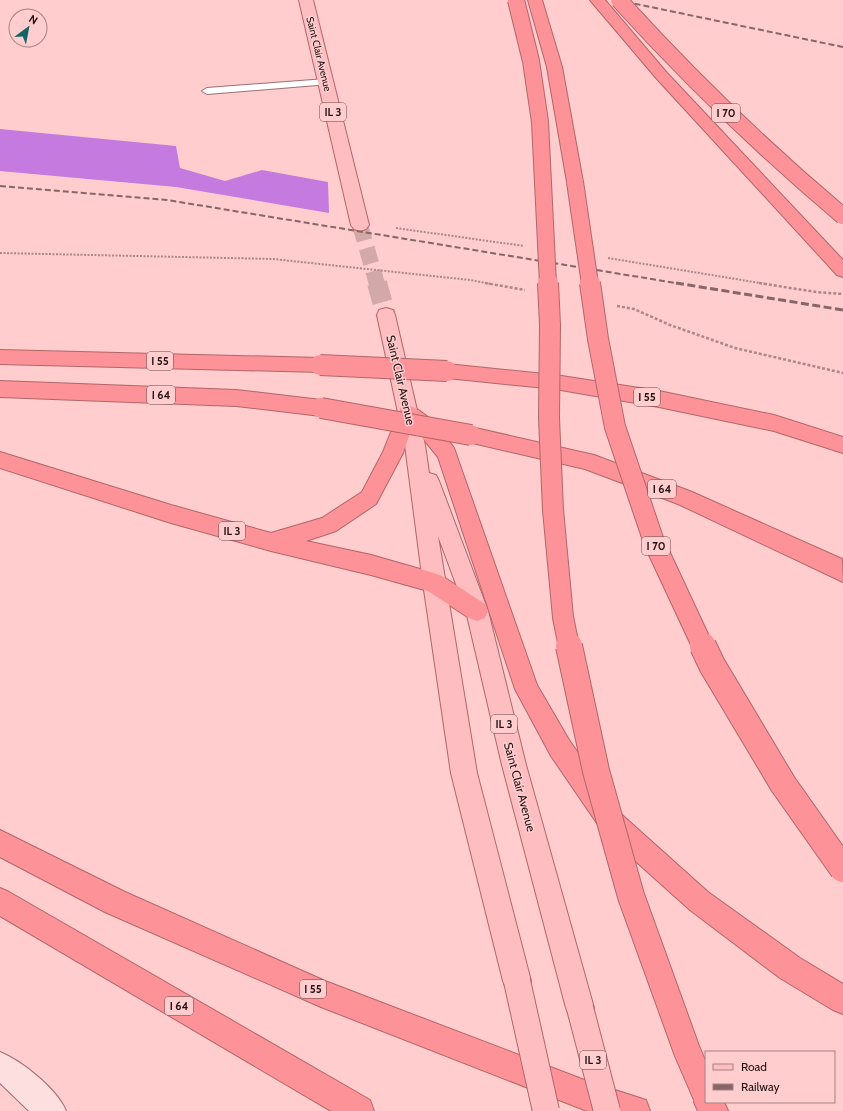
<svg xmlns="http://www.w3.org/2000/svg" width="843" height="1111" font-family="Cabin,sans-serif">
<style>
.forest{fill:#c57adf}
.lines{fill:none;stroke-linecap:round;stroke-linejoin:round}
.primary-tunnel-far1{stroke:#d3a8a9;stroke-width:16;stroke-dasharray:16 8;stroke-linecap:butt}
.primary-tunnel{stroke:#d3a8a9;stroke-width:20;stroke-dasharray:20 10;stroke-linecap:butt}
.service-casing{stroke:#9c7071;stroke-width:2}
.secondary-casing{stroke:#9c7071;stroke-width:2}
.primary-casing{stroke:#b16669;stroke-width:2}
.motorway-casing{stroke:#b16669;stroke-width:2}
.path-far1{stroke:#ad8788;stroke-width:2;stroke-dasharray:2 1.5;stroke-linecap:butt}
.path{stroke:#ad8788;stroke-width:2.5;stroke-dasharray:3 2;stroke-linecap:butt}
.service{fill:#fff;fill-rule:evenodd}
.secondary{fill:#fedfe0;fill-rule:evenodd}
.primary{fill:#febec1;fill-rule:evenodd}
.motorway{fill:#fd9398;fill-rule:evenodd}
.rail-far1{stroke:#866667;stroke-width:2;stroke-dasharray:6 3;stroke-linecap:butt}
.rail{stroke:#866667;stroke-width:3;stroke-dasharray:8 3.5;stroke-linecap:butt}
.primary-bridge-casing{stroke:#b16669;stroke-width:28;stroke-linecap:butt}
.motorway-bridge-far2-casing{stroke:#b16669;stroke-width:18;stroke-linecap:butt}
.motorway-bridge-far1-casing{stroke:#b16669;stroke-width:22;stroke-linecap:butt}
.motorway-bridge-casing{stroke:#b16669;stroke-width:28;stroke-linecap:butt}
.primary-bridge{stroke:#febec1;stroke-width:26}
.motorway-bridge-far2{stroke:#fd9398;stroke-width:16}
.motorway-bridge-far1{stroke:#fd9398;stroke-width:20}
.motorway-bridge{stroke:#fd9398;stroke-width:26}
.labels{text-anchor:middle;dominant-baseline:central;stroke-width:3;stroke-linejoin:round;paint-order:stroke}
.far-street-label{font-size:10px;fill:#231213;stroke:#ffcdce}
.shield{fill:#ffcdce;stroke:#654a4b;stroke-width:1}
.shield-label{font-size:11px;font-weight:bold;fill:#231213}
.street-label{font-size:12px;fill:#231213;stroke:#ffcdce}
</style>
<rect width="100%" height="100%" fill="#ffcdce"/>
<polygon class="forest" points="0,129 176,146 180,168 225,181 262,170 328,182 329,213 176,187 0,171"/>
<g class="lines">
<polyline class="primary-tunnel-far1" points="360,225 377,284"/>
<polyline class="primary-tunnel" points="377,283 386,315"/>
<defs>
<polygon id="service" points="326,79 329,80 331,82 329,84 207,94 202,91 207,88"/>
<path id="secondary" d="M0 1052C22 1061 57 1089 66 1111H29L0 1083Z"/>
<g id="primary">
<polygon points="299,0 313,0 369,225 366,229 360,231 354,229 351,225"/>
<polygon points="386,308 393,310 395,315 425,445 429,473 436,475 439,481 488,611 526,765 594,1008 590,1018 580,1022 570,1018 566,1008 502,765 466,611 438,536 477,773 531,981 527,991 517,995 507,991 503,981 451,773 423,583 405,445 377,315 379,310"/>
</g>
<g id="motorway">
<polygon points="528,0 542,0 562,67 583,182 581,186 575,187 569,186 567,182 547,67"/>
<polygon points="590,0 605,0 667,73 843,260 843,277 837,275 657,79"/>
<polygon points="0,350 320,358 327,360 330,365 327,370 320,372 0,364"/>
<polygon points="447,364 555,375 659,391 774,415 843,437 843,453 774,431 659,407 555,389 447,378 440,376 437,371 440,366"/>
<polygon points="0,381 236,390 321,400 328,403 331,408 328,413 321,416 236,406 0,397"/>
<path d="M408 405C428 412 442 432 454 448L537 685 569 740 621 814 708 892 800 958 843 984V1014L833 1010 780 978 690 910 603 832 551 756 515 689 438 457 421 436 412 428 403 453 376 504 336 531 306 541 371 555 434 573 442 576 485 604 488 611 485 618 477 621 469 618 428 591 371 575 271 551 171 523 0 468V452L171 505 271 533 322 518 362 492 383 452 401 407Z"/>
<polygon points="471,427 594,455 692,492 842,559 843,582 678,504 585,469 464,441 461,435 464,429"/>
<polygon points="0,830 125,892 325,981 587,1081 646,1100 650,1111 587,1111 321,1007 105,912 0,857"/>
<polygon points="0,888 9,892 370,1100 374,1111 331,1111 0,916"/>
<polygon points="706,1088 706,1102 724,1102 728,1111 698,1111 694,1102 699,1092"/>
</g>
</defs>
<use href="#service" class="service-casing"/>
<use href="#secondary" class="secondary-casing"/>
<use href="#primary" class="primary-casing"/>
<use href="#motorway" class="motorway-casing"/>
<g class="path-far1">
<polyline points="396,228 524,246"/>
<polyline points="0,253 273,259 470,280 491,284"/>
<polyline points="608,258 766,284"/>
</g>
<g class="path">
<polyline points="485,283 525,290"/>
<polyline points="759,283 816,292 843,294"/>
<polyline points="617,306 634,309 670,325 735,348 843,373"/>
</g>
<use href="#service" class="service"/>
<use href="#secondary" class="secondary"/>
<use href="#primary" class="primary"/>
<use href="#motorway" class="motorway"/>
<g class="rail-far1">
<polyline points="617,0 843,47"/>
<polyline points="0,186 167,200 682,284"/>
</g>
<polyline class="rail" points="676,283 843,310"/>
<defs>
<g id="primary-bridge">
<polyline points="517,981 546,1111"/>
<polyline points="580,1008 607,1111"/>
</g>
<g id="motorway-bridge-far2">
<polyline points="516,0 531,61 540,122 548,284"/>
<path d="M619 0C689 77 763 149 843 216"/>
<polyline points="575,182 590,284"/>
</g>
<g id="motorway-bridge-far1">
<polyline points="548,283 550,325 549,418 553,510 563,617 569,647"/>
<polyline points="590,283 598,339 615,427 654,542 703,647"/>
<polyline points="320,365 447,371"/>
<polyline points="321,408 471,435"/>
</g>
<g id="motorway-bridge">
<polyline points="569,646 596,771 631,896 687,1051 706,1095"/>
<polyline points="703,646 712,665 783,784 843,869"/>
</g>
</defs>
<use href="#primary-bridge" class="primary-bridge-casing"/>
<use href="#motorway-bridge-far2" class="motorway-bridge-far2-casing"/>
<use href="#motorway-bridge-far1" class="motorway-bridge-far1-casing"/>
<use href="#motorway-bridge" class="motorway-bridge-casing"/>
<use href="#primary-bridge" class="primary-bridge"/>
<use href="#motorway-bridge-far2" class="motorway-bridge-far2"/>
<use href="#motorway-bridge-far1" class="motorway-bridge-far1"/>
<use href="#motorway-bridge" class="motorway-bridge"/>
</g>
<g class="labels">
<g class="far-street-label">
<text transform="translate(319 54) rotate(76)">Saint Clair Avenue</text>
</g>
<g class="shield">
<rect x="320" y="103" width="26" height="18" rx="3"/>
<rect x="712" y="104" width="28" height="18" rx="3"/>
<rect x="147" y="352" width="26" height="18" rx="3"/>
<rect x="147" y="386" width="28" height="18" rx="3"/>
<rect x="634" y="388" width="26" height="18" rx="3"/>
<rect x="648" y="480" width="28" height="18" rx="3"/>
<rect x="219" y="522" width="26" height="18" rx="3"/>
<rect x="642" y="537" width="28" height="18" rx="3"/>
<rect x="491" y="715" width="26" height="18" rx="3"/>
<rect x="300" y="980" width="26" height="18" rx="3"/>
<rect x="165" y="997" width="28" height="18" rx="3"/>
<rect x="580" y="1051" width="26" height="18" rx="3"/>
</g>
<g class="shield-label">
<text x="333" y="112">IL 3</text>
<text x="726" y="113">I 70</text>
<text x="160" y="361">I 55</text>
<text x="161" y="395">I 64</text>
<text x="647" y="397">I 55</text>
<text x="662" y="489">I 64</text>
<text x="232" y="531">IL 3</text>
<text x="656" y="546">I 70</text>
<text x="504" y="724">IL 3</text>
<text x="313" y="989">I 55</text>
<text x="179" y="1006">I 64</text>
<text x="593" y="1060">IL 3</text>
</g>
<g class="street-label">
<text transform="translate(401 380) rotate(77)">Saint Clair Avenue</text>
<text transform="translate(520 787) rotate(75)">Saint Clair Avenue</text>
</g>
</g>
<rect x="705" y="1051" width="130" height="52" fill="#ffcdce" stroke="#a78283"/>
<rect x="713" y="1064" width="20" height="6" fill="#febec1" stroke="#a78283"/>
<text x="741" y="1071" font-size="12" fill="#231213">Road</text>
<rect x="713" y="1084" width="20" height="6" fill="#866667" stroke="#a78283"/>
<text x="741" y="1091" font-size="12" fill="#231213">Railway</text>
<g transform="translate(28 28) rotate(32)"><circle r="19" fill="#ffcdce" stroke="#a78283"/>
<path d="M0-3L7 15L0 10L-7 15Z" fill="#146465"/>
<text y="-6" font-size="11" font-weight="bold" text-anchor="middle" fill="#231213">N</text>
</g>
</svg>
